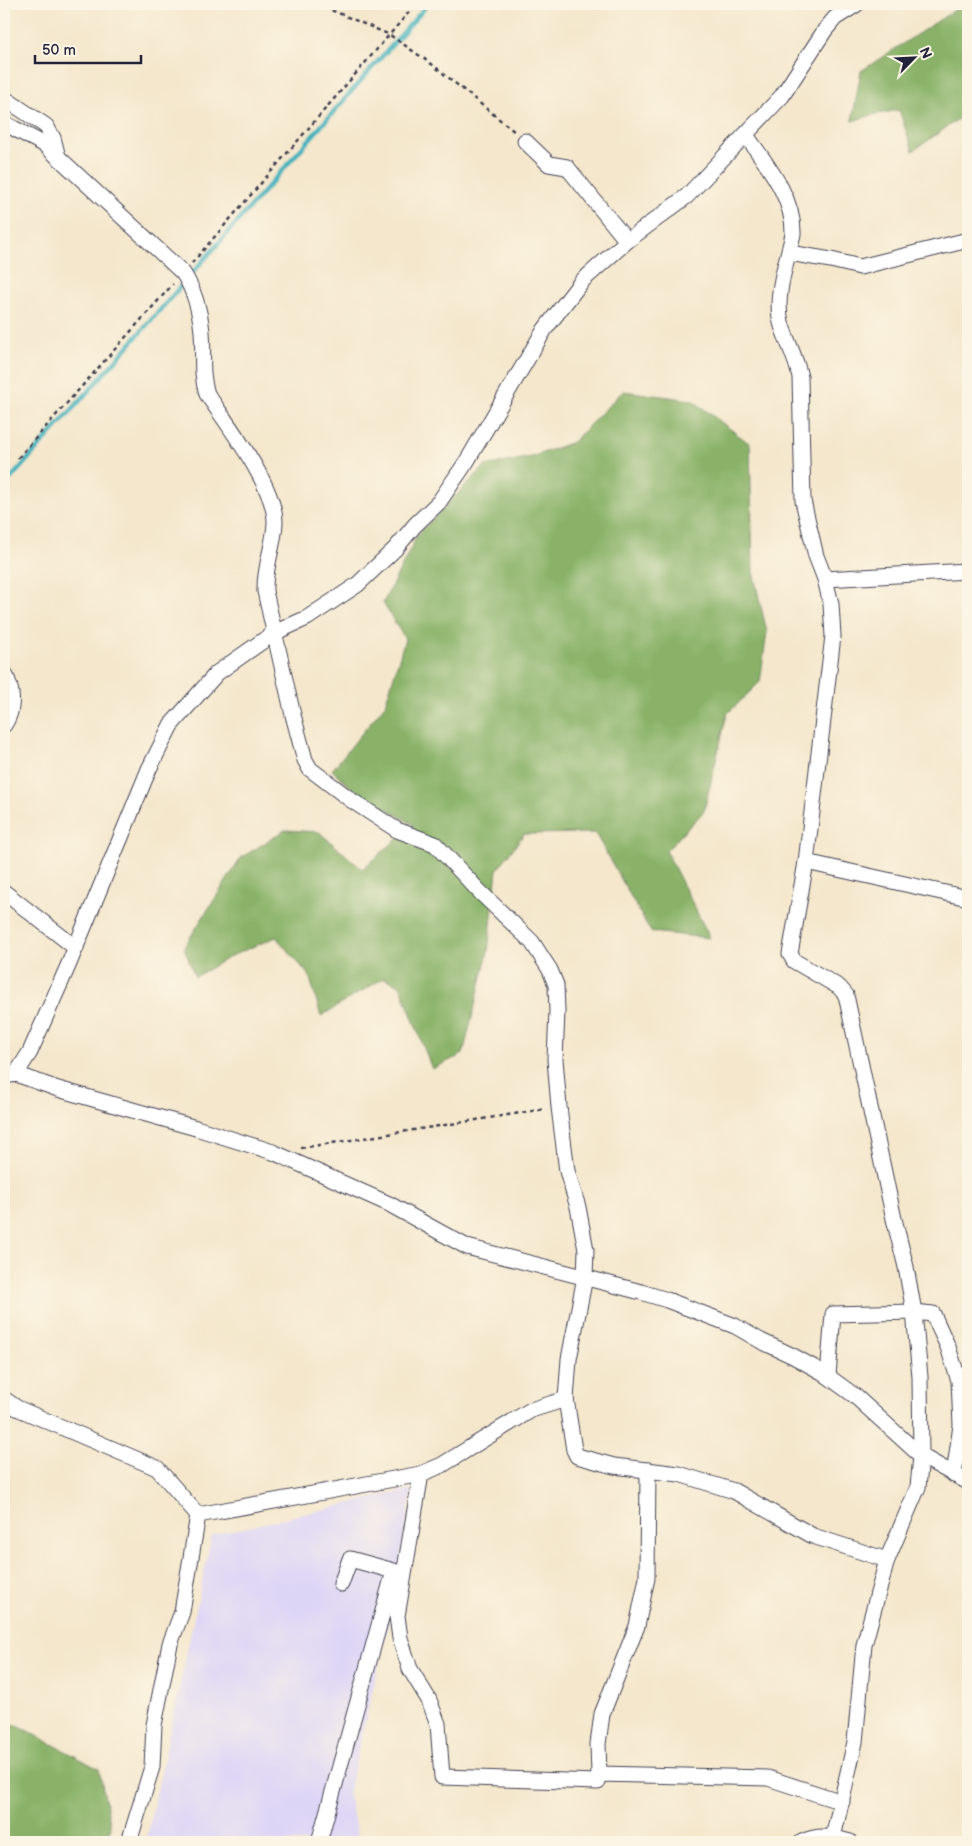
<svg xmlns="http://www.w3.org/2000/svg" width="972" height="1846" font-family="'Balsamiq Sans',sans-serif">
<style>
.built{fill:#ddd5f6}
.forest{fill:#89b268;stroke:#566a52}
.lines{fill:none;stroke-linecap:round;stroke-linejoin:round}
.stream{stroke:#43b2be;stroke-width:4.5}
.minor-casing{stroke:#424051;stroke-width:17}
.path{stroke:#424051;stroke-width:2.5;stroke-dasharray:4 4;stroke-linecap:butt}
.minor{stroke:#fff;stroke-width:15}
</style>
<rect width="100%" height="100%" fill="#fcf5e5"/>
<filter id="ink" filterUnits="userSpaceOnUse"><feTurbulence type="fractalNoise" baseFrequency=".02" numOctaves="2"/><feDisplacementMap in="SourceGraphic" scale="10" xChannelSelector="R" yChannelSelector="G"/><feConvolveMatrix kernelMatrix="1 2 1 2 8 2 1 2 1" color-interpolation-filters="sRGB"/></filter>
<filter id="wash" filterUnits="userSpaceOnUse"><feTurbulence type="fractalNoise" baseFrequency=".0096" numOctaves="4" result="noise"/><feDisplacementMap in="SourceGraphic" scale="20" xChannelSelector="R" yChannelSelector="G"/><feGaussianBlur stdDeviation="1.12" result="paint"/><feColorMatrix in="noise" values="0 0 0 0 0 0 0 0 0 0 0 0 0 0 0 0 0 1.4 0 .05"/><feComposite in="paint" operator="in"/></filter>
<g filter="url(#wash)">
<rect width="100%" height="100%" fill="#f4e7cc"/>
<polygon class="built" points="412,1489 391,1612 348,1795 359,1842 146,1842 212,1535"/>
<g class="forest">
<polygon points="964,4 968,4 968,53 962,58 968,66 968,112 913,151 899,110 872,115 852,121 861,71"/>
<polygon points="623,391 692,400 750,444 753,572 767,632 760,682 727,714 704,811 666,851 710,938 651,932 595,833 524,834 497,870 488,952 463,1054 432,1069 400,985 384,978 321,1016 309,975 276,937 231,956 195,977 184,947 241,858 285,830 319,832 362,869 414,825 350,787 332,770 385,705 405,639 383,603 418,534 485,466 532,457 573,442"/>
<polygon points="4,1720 26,1730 99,1769 111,1827 104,1842 4,1842"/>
</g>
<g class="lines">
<polyline class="stream" points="4,486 117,359 428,4"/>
</g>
</g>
<g filter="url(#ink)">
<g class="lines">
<defs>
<g id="minor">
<polyline points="4,98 46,126 53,138 58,157"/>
<path d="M4 123 45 145 183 273C194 290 200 311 202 332 204 353 200 373 207 394 227 424 276 487 275 523 274 546 264 568 265 591L293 715 305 760 310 769 351 800 397 830 435 844 479 891 532 942 550 970 556 985 557 1011 555 1059 559 1107 567 1171 578 1207 586 1250 585 1277 569 1359 566 1399 574 1450 577 1456 614 1466 679 1474 734 1491 813 1536 887 1560"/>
<path d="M746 135C766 164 794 197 793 234 787 262 773 297 782 326 788 344 796 358 800 377L803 501 816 556 825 579 831 604 833 636 806 862 790 954 794 961 839 987 846 995 894 1219 906 1267 914 1312 920 1377 921 1456 918 1487 887 1560 864 1645 855 1742 832 1842"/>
<polyline points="525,141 549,164 567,167 627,241"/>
<polyline points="789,253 831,260 860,267 968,240"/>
<polyline points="825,579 968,571"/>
<path d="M4 672C13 689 15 709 4 725"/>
<polyline points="806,862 968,898"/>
<polyline points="4,892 76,948"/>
<polyline points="16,1074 30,1052 68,966 149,769 171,725 217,673 274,633 307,618 357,585 395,549 415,525 439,502 467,461 545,329 582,281 627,241 687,196 782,96 825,30 835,18 857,4"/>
<polyline points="4,1076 16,1074 58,1089 196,1128 273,1152 389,1204 467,1247 641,1292 667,1300 735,1326 761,1341 793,1356 822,1372 855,1396 921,1456 968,1482"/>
<polyline points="828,1376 833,1314 914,1312 933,1314 948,1347 959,1381 961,1425 954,1475"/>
<polyline points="4,1399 17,1408 157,1468 198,1515"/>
<polyline points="421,1474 397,1616 400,1638 410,1669 429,1700 438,1724 442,1777 598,1782 599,1774 768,1778 842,1802"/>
<polyline points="198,1515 421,1474 442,1465 531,1410 566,1399"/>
<polyline points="599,1774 598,1744 602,1714 637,1626 647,1578 648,1470"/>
<polyline points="129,1842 152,1767 154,1725 170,1644 182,1612 198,1515"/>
<polyline points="319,1842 394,1571 350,1559 341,1584"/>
<path d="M802 1842C819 1834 833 1837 850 1842"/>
</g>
</defs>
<use href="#minor" class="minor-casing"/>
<g class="path">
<polyline points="317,4 390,35 433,65 515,132"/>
<polyline points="192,263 416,4"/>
<polyline points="18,458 173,284"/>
<polyline points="301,1148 545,1109"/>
</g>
<use href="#minor" class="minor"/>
</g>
</g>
<rect width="972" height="1846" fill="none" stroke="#fcf5e5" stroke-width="20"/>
<g transform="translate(914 58) rotate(66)" stroke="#fcf5e5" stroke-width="4" paint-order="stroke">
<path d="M0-4L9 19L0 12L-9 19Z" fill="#22223b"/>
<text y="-8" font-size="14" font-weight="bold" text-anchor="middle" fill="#22223b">N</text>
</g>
<path d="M35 55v8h106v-8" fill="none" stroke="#22223b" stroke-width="2.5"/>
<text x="42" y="55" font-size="15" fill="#22223b" stroke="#fcf5e5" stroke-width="4" paint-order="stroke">50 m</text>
</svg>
